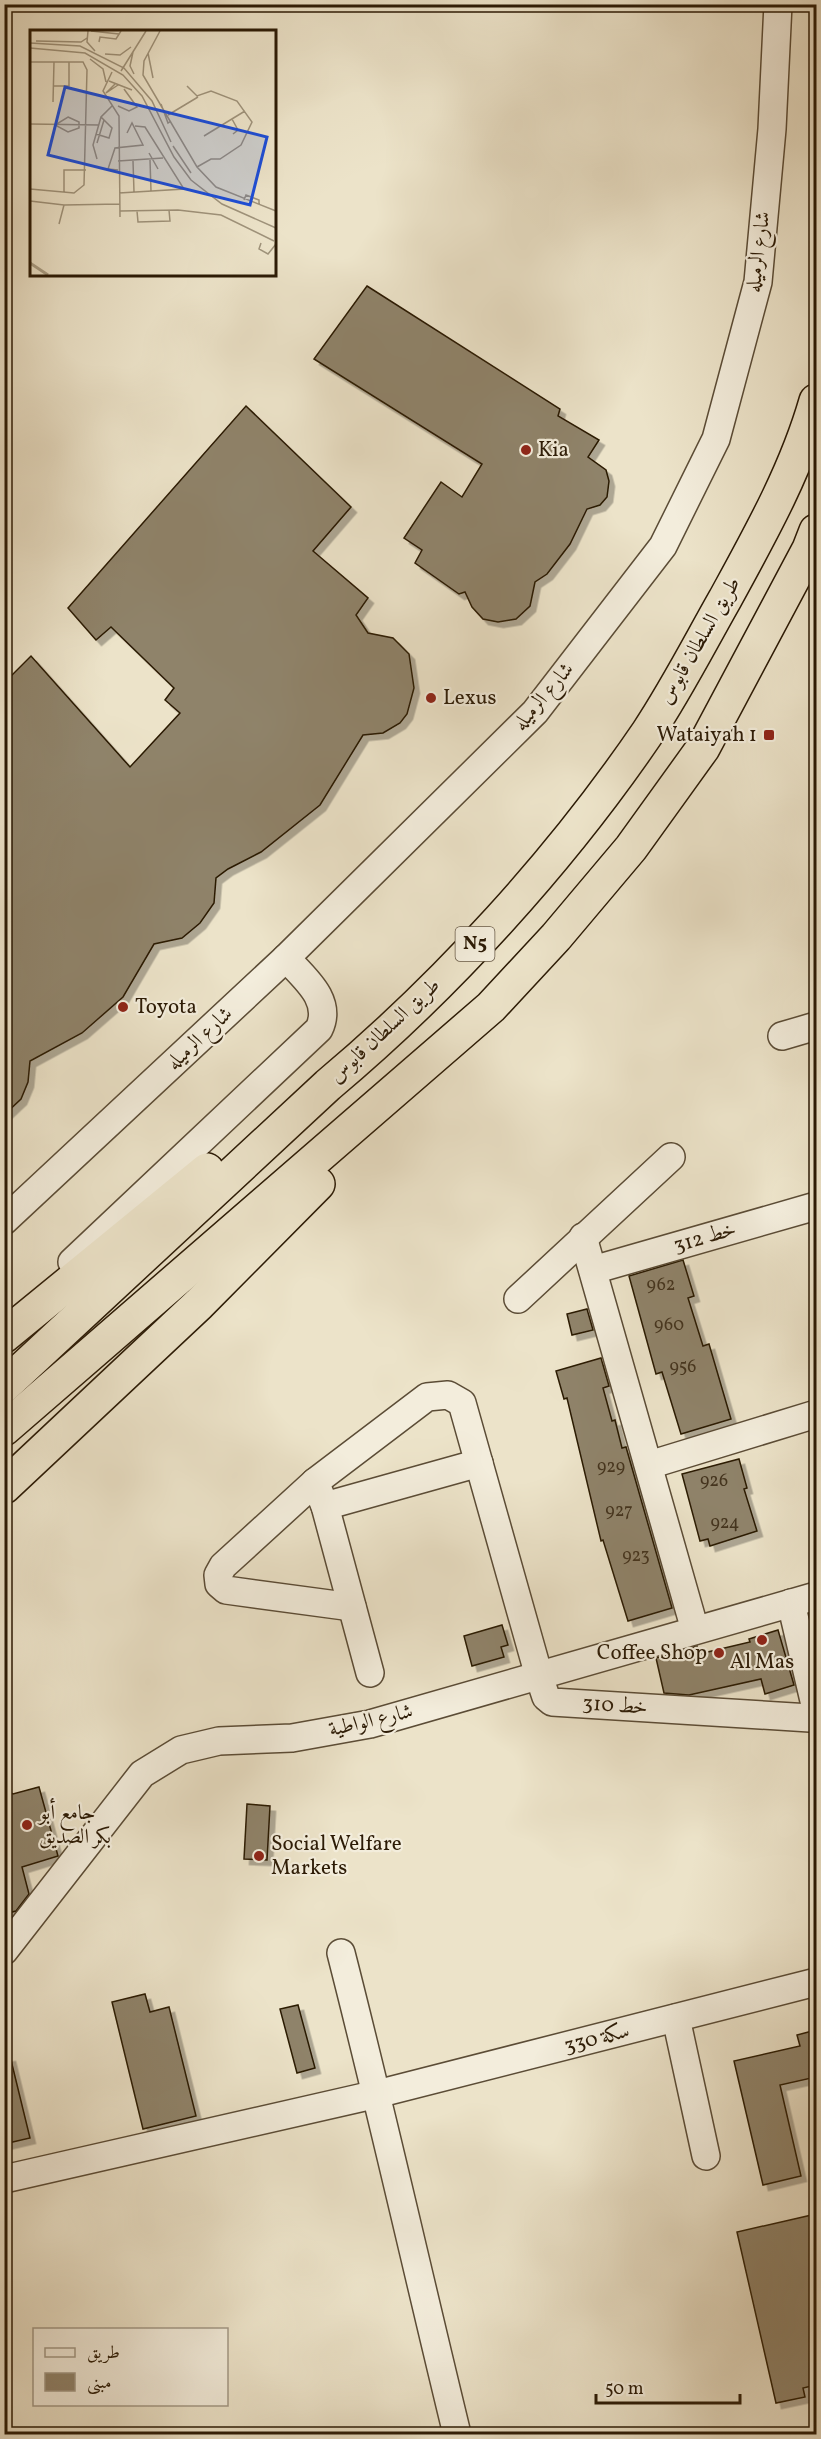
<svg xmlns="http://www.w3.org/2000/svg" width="821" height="2439" font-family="Vollkorn,Amiri,serif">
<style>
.building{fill:#8f836b;stroke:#2b1a05;stroke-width:1.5;filter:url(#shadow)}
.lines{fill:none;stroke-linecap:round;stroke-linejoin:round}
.minor-casing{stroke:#5b4c36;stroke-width:30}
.highway-casing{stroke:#2b1a05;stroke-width:36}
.minor{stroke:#f3eddc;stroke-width:27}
.highway{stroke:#ece3c9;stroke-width:33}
.poi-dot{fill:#8f2418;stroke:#f3eddc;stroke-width:2}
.labels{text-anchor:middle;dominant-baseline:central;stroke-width:4.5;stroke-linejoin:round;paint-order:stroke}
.number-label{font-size:18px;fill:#44341e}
.shield{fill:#f3eddc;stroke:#675946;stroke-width:1.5}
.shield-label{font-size:20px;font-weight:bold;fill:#2b1a05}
.street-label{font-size:21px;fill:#2b1a05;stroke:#f3eddc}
.poi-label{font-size:21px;fill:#2b1a05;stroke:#f3eddc;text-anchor:start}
.inset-river{fill:none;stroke:#aa9f86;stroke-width:3}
.inset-road{fill:none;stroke:#9f937b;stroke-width:1.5}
.view{fill:#1d4ed8;fill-opacity:0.15;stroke:#1d4ed8;stroke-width:3}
.inset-edge{fill:none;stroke:#2b1a05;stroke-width:3}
</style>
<defs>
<filter id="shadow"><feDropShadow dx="5.5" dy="5.5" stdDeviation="0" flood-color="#0004"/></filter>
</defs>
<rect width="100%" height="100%" fill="#ece3c9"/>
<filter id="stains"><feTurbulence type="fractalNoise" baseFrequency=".00333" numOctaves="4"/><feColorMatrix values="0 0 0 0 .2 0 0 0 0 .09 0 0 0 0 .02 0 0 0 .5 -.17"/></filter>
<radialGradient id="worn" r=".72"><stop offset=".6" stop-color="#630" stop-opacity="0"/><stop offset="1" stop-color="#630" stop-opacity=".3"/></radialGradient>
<g class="building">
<polygon points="367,286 560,409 558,416 599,440 588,457 606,470 609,481 607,497 600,505 587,509 570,544 547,574 535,582 530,606 516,619 498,622 483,619 472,607 465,592 459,594 415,563 422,550 404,538 441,482 462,497 482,464 314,359"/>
<polygon points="246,406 351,507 313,551 368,598 356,615 368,633 393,638 409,654 414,688 407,714 400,723 383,733 363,735 320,805 261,852 228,869 216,878 214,903 200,923 182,938 154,944 123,997 82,1033 30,1061 28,1082 21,1099 4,1115 4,683 31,656 130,767 180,713 165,700 174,688 111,627 96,640 68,608"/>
<polygon points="683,1260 694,1296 688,1298 703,1346 709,1344 731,1419 681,1434 662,1372 656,1374 629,1276"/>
<polygon points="587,1309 593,1330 572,1335 567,1314"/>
<polygon points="601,1358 609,1386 603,1388 612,1421 615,1420 622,1448 626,1447 672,1608 628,1621 603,1540 601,1541 567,1398 564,1399 556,1371"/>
<polygon points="739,1459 747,1488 744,1489 757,1531 710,1546 708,1539 700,1541 682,1474"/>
<polygon points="502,1625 508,1645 501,1647 504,1657 472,1666 464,1636"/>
<polygon points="778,1630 794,1685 765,1694 761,1679 689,1695 664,1693 656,1658 697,1646 699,1654 750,1642 749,1639"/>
<polygon points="39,1787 58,1856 22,1867 29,1894 16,1911 4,1914 4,1788 13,1794"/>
<polygon points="247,1804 270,1806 267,1860 244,1859"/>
<polygon points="145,1994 150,2012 169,2007 196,2116 143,2129 112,2002"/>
<polygon points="298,2005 315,2068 297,2073 280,2009"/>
<polygon points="816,2030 816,2077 780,2085 801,2176 763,2185 734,2061 800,2046 797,2035"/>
<polygon points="10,2056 30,2138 4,2144 4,2057"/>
<polygon points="816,2214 816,2385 803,2388 805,2397 776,2403 737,2232"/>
</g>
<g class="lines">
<defs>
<g id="minor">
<polyline points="782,1036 816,1026"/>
<polyline points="4,1221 286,958 535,712 663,546 716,439 758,282 772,129 778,4"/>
<polyline points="583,1237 695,1630"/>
<path d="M72 1262 319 1029C333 1000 304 978 286 958"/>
<polyline points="593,1270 816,1206"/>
<polyline points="518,1299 671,1157"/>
<polyline points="649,1465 816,1414"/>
<polyline points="315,1482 325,1506 370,1673"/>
<polyline points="325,1506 479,1463"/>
<polyline points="352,1607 226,1590 219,1584 218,1575 223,1566 315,1482 427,1397 448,1395 462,1403 539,1676 546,1697 552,1702 810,1718 814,1713 815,1705 791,1603"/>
<polyline points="4,1951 142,1774 181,1750 219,1741 292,1738 370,1724 816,1596"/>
<path d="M341 1953C382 2113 418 2274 457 2434"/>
<polyline points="676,2018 706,2156"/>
<polyline points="4,2179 377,2094 816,1982"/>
</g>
<g id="highway">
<polyline points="4,1336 207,1170"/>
<path d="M4 1386 328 1085C446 986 561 860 648 732 676 690 700 643 725 599 760 535 796 471 816 401"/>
<polyline points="4,1429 491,1007 556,937 631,848 703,748 809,549 816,531"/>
<polyline points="4,1487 199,1304 318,1184"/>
</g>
</defs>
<use href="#minor" class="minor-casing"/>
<use href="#highway" class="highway-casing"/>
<use href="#minor" class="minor"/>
<use href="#highway" class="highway"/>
</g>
<g class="poi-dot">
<circle cx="526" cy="450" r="6"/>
<circle cx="431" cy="698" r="6"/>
<rect x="763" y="729" width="12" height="12" rx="3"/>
<circle cx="123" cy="1007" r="6"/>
<circle cx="762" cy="1640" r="6"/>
<circle cx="719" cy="1653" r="6"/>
<circle cx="27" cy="1825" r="6"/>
<circle cx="259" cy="1856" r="6"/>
</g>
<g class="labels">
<g class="number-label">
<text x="661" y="1285">962</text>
<text x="669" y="1325">960</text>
<text x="683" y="1367">956</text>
<text x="611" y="1467">929</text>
<text x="714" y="1481">926</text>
<text x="619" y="1511">927</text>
<text x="725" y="1523">924</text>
<text x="636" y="1556">923</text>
</g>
<rect class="shield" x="455.5" y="927" width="39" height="34" rx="4.5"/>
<g class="shield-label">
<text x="475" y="944">N5</text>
</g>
<g class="street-label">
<text transform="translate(759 252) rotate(-83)">شارع الرميله</text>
<text transform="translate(700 641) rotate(-60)">طريق السلطان قابوس</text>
<text transform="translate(544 697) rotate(-50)">شارع الرميله</text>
<text transform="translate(385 1031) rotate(-43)">طريق السلطان قابوس</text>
<text transform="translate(200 1039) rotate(-43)">شارع الرميله</text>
<text transform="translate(705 1238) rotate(-16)">خط 312</text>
<text transform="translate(615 1706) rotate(4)">خط 310</text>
<text transform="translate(371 1721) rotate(-13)">شارع الواطية</text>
<text transform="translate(597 2039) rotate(-14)">سكة 330</text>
</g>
<g class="poi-label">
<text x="538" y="450">Kia</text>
<text x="443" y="698">Lexus</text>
<text x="757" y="735" text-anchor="end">Wataiyah 1</text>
<text x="135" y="1007">Toyota</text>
<text x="707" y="1653" text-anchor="end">Coffee Shop</text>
<text x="762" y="1662" text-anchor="middle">Al Mas</text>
<text x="39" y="1813">جامع أبو<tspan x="39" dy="24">بكر الصديق</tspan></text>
<text x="271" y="1844">Social Welfare<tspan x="271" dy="24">Markets</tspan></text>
</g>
</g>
<g transform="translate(30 30)">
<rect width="246" height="246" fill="#ece3c9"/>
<path class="inset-river" d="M0 233 18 245"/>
<path class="inset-road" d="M58 1 57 12 65 21M61 1 89 4M130 1 114 31 113 45 167 137 186 157 246 181M6 11 51 12 57 8M69 12 70 7 86 9 91 1M0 13 50 16 94 38 122 71 141 112M0 18 55 23 93 45 112 66 144 127 161 150 192 174 246 198M103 22 100 36 104 44M118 23 123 48M75 24 90 25 101 17M60 29 73 39 76 52M0 32H53L57 40 54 155 44 163 0 159M91 41 116 1M82 42 73 61 89 86 90 187M79 51 102 60M85 54 76 63 88 55M23 56H39V32M157 56 167 66 181 61 207 71 222 92 211 115 190 129H181L167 137M23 72 24 32M131 74 138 93 141 91M88 76 99 81 107 77 94 59M138 85 168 67M38 87 49 92V98L38 102 25 95ZM202 89 208 100 203 104M0 94 69 95M66 104 79 108 82 98 71 87M174 106 215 81M67 113 74 90M143 116 161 143M119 123 128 139M67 129 63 115 71 87 82 76M120 130 121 161M88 131 133 128M103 131 104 162M88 140 78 139 85 118 113 115 102 93 97 103M34 162V140H56M89 163 154 159 115 97 105 96M214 170 216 165 229 170V174M0 171 34 175 90 174M90 181 148 180 191 185 244 211M107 181 108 192 140 191 139 180M29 194 34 175M231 213 229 219 238 224 246 214"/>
<path class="view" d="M35 57 237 107 220 175 18 125Z"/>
<rect width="246" height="246" class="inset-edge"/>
</g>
<rect width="821" height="2439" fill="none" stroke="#ece3c9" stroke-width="24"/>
<rect x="6" y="6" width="809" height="2427" fill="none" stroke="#2b1a05" stroke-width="3"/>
<rect x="12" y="12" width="797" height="2415" fill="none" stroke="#2b1a05" stroke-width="1.5"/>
<rect x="33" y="2328" width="195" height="78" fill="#f3eddc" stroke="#a39986" stroke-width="1.5"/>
<rect x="45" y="2348" width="30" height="9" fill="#f3eddc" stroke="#a39986" stroke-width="1.5"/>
<text x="87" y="2358" font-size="18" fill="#2b1a05">طريق</text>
<rect x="45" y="2373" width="30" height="18" fill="#8f836b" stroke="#a39986" stroke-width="1.5"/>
<text x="87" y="2388" font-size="18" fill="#2b1a05">مبنى</text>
<path d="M596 2394v9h144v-9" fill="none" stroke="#2b1a05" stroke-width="3"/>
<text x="605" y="2394" font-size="18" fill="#2b1a05" stroke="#f3eddc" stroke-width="4.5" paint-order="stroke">50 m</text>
<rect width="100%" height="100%" filter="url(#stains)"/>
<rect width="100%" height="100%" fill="url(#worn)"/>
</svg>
